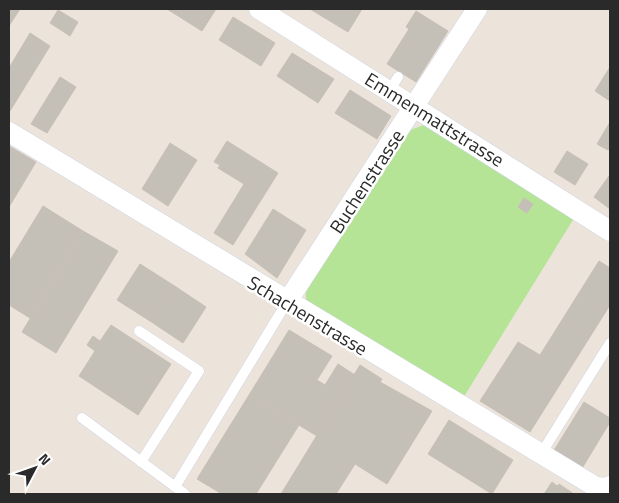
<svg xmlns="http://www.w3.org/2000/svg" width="619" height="503" font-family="'Titillium Web',sans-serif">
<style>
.green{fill:#b5e496}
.building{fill:#c4bfb7;stroke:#c8c0b5}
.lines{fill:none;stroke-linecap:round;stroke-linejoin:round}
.lane-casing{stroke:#d0d5e3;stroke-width:11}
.street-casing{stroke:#d0d5e3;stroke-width:21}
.lane{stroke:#fff;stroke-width:10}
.street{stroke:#fff;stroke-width:20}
.labels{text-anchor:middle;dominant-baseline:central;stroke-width:5;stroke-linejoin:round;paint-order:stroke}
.street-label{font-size:19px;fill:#2a2a2a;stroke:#fff}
</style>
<rect width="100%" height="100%" fill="#ece4db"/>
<polygon class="green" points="424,125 576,215 462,400 306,300 306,288 410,130"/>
<g class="building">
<polygon points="9,9 20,9 9,26"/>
<polygon points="167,9 216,9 202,31"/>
<polygon points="310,9 362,9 348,32"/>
<polygon points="58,10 78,22 70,36 50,23"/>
<polygon points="416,11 448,31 416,82 387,64 409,29 406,27"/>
<polygon points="233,17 275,43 261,66 219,40"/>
<polygon points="30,33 50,46 10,111 9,68"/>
<polygon points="292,53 334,79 318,103 277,76"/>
<polygon points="610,67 610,101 595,91"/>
<polygon points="60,77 76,87 47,133 31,124"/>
<polygon points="350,90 391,116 377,139 335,113"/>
<polygon points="610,122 610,147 608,150 597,144"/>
<polygon points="227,141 278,173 233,245 214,233 244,184 218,168 220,165 214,162"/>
<polygon points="170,143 197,160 168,206 142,189"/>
<polygon points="9,146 36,162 9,207"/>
<polygon points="567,151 588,164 575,185 554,172"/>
<polygon points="609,176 610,177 610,209 594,197"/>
<polygon points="524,198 533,204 527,213 518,207"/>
<polygon points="43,206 83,231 30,318 9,305 9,262"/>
<polygon points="273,209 306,230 277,278 245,254"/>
<polygon points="83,231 118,251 56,353 22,332"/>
<polygon points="599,261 610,268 610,305 530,432 480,401 518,342 540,355"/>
<polygon points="140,264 173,285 150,321 117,300"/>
<polygon points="173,285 206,307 183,343 150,321"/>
<polygon points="111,325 171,364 138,415 79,376 95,351 87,345 93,336 100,341"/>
<polygon points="289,330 332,356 317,380 325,385 338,364 355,375 317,436 249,395"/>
<polygon points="360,365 382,379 380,382 432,411 387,484 355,464 336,494 281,494"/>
<polygon points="249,395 299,425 256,494 222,494 197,479"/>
<polygon points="584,402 610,418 610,422 581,470 553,452"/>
<polygon points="449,420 513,460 492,494 428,454"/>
<polygon points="552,482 557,486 559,484 574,494 544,494"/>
</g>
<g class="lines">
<defs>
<g id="lane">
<polyline points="390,90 398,77"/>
<polyline points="139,331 199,371 141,462"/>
<polyline points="82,418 185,494"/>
<polyline points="541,454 610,343"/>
<polyline points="175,487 287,302"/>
</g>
<g id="street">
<polyline points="259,9 610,231"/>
<polyline points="9,132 596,487 606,488 610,486"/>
<polyline points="287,302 477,9"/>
</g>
</defs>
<use href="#lane" class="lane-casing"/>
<use href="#street" class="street-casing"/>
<use href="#lane" class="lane"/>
<use href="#street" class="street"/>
</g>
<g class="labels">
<g class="street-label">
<text transform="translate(435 119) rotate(32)">Emmenmattstrasse</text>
<text transform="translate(366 181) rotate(-57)">Buchenstrasse</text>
<text transform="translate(308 315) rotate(31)">Schachenstrasse</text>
</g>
</g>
<rect width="619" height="503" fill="none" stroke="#2a2a2a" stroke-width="20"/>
<g transform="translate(35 468) rotate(49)" stroke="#ffffff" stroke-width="4" paint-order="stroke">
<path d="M0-4L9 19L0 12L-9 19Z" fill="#2a2a2a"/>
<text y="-8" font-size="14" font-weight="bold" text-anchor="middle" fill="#2a2a2a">N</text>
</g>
</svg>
